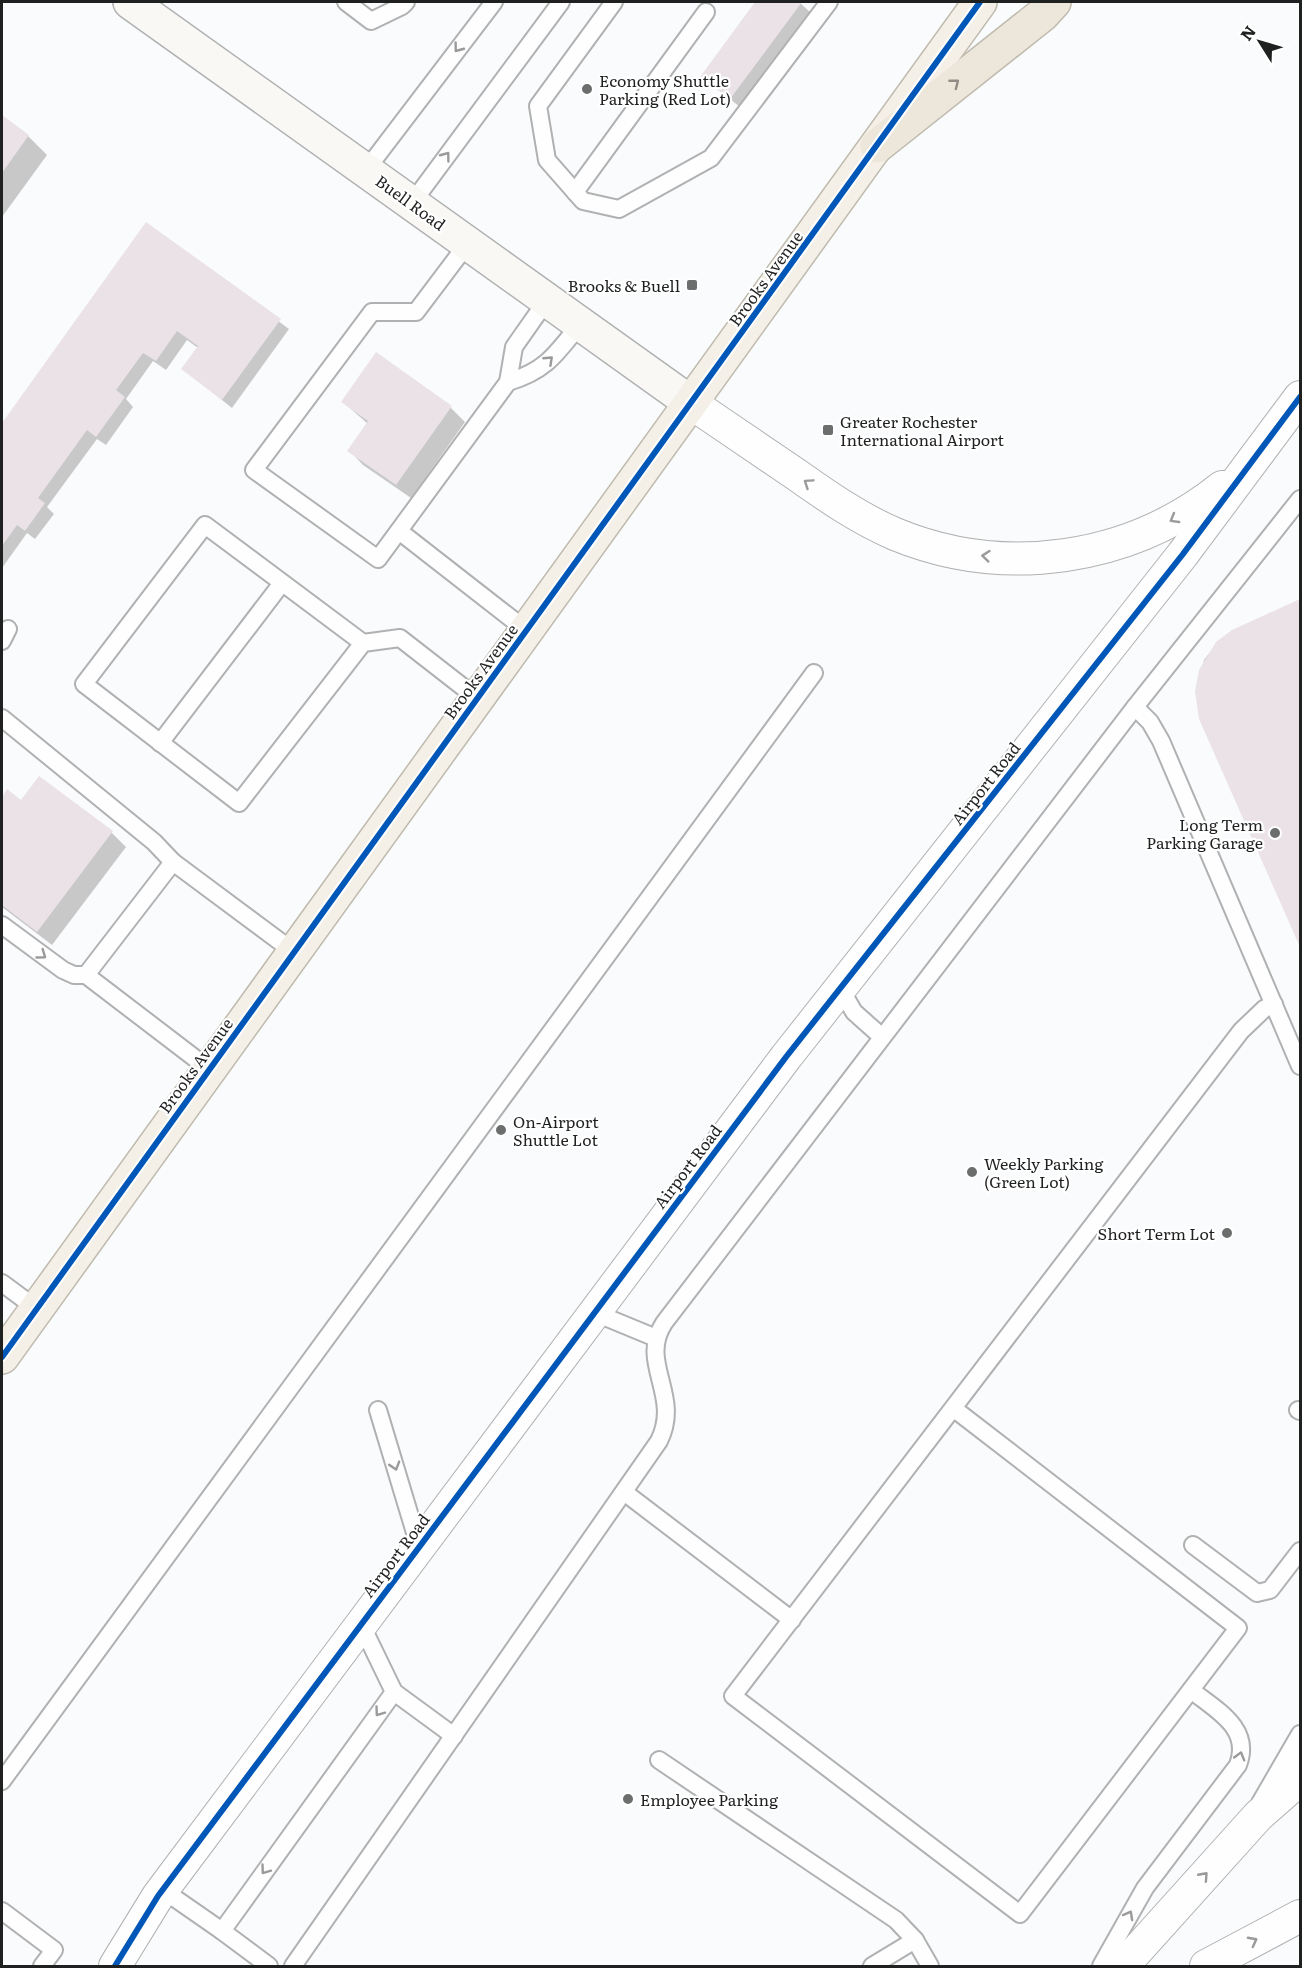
<svg xmlns="http://www.w3.org/2000/svg" width="1302" height="1968" font-family="Literata,serif">
<style>
.shadow{fill:#0003}
.building{fill:#eae2e6}
.lines{fill:none;stroke-linecap:round;stroke-linejoin:round}
.lane-casing{stroke:#b0b1b2;stroke-width:20}
.street-casing{stroke:#b0b1b2;stroke-width:34}
.secondary-casing{stroke:#b0b1b2;stroke-width:36}
.primary-casing{stroke:#bfbaad;stroke-width:36}
.highway-casing{stroke:#bfbaad;stroke-width:36}
.lane{stroke:#fefeff;stroke-width:16}
.street{stroke:#fefeff;stroke-width:32}
.secondary{stroke:#f9f8f4;stroke-width:33}
.primary{stroke:#f4f0e8;stroke-width:33}
.highway{stroke:#ece7da;stroke-width:33}
.cycleway-casing{stroke:#fff;stroke-width:10}
.cycleway{stroke:#0057b8;stroke-width:6}
.oneway{stroke:#9a9a9b}
.oneway2{stroke:#908d86}
.poi-dot{fill:#6c6d6d;stroke:#fff;stroke-width:2}
.labels{text-anchor:middle;dominant-baseline:central;stroke-width:4.5;stroke-linejoin:round;paint-order:stroke}
.poi-label{font-size:16px;fill:#1f2020;stroke:#fff;text-anchor:start}
.street-label{font-size:16px;fill:#1f2020;stroke:#fff}
</style>
<rect width="100%" height="100%" fill="#fafbfc"/>
<g class="shadow">
<polygon points="757,2 799,2 810,12 740,107 702,77"/>
<polygon points="2,117 28,136 47,155 2,217"/>
<polygon points="147,224 289,329 232,408 183,369 198,348 187,340 166,370 153,361 126,399 133,407 106,445 97,439 47,507 54,514 35,539 27,533 2,568 2,425"/>
<polygon points="376,354 451,408 465,422 411,498 363,465 349,450 368,424 343,402"/>
<polygon points="1300,601 1300,943 1201,718 1197,691 1204,660 1217,643 1233,631"/>
<polygon points="39,778 112,833 126,847 52,945 2,907 2,799 7,791 21,802"/>
</g>
<g class="building">
<polygon points="755,2 802,2 730,99 700,77"/>
<polygon points="2,115 29,135 2,173"/>
<polygon points="146,222 281,319 222,400 181,369 198,346 177,331 156,361 143,353 116,390 125,397 96,437 87,430 38,498 45,503 25,531 17,525 2,546 2,423"/>
<polygon points="376,352 452,406 396,485 347,451 368,421 341,402"/>
<polygon points="1300,599 1300,947 1199,719 1195,691 1199,670 1216,642 1232,630"/>
<polygon points="39,776 113,831 37,932 2,905 2,797 7,789 21,800"/>
</g>
<g class="lines">
<defs>
<g id="lane">
<polyline points="346,2 371,21 402,6 406,2"/>
<polyline points="614,2 538,106 547,160 583,201 619,209 711,158 829,2"/>
<polyline points="366,170 494,2"/>
<polyline points="575,192 706,12"/>
<polyline points="412,203 561,2"/>
<polyline points="468,243 416,312 372,312 254,470 378,559 508,382 514,347 547,300"/>
<path d="M508 382C546 371 557 353 580 324"/>
<polyline points="399,531 526,630"/>
<polyline points="2,641 8,629"/>
<polyline points="363,643 239,803 84,684 205,525 363,643 400,638 477,698"/>
<polyline points="1135,707 1150,722 1161,741 1300,1066"/>
<polyline points="2,718 154,842 173,862"/>
<polyline points="160,743 282,583"/>
<polyline points="2,925 63,970 74,975 86,975"/>
<polyline points="840,988 854,1012 882,1037"/>
<polyline points="209,1069 86,975 173,862 294,952"/>
<polyline points="2,1283 37,1309"/>
<polyline points="593,1312 656,1338"/>
<polyline points="953,1408 1238,1628 1020,1914 733,1696 1241,1031 1264,1009 1274,1004"/>
<polyline points="378,1410 419,1546"/>
<polyline points="1298,1410 1300,1411"/>
<polyline points="624,1492 792,1620"/>
<polyline points="1193,1545 1257,1593 1270,1590 1300,1551"/>
<polyline points="394,1692 454,1736"/>
<polyline points="659,1760 896,1920 915,1940 930,1966"/>
<polyline points="1284,1779 1300,1758"/>
<polyline points="2,1781 814,673"/>
<polyline points="1260,1803 1300,1734"/>
<polyline points="163,1890 222,1931 394,1692 361,1624"/>
<polyline points="2,1911 54,1950 42,1966"/>
<polyline points="222,1931 269,1966"/>
<path d="M293 1966 659 1441C682 1395 638 1363 664 1323L1135 707 1300 499"/>
<polyline points="872,1966 915,1940"/>
<path d="M1101 1966 1145 1888 1238 1765C1252 1728 1216 1710 1191 1690"/>
</g>
<g id="street">
<path d="M691 403C726 427 762 451 797 475 828 497 860 519 895 534 1004 579 1130 561 1222 487"/>
<polyline points="115,1966 158,1896 786,1057 1183,554 1300,397"/>
<polyline points="1123,1966 1258,1816 1300,1779"/>
<polyline points="1206,1966 1300,1916"/>
</g>
<polyline id="secondary" points="130,2 691,403"/>
<polyline id="primary" points="2,1357 980,2"/>
<polyline id="highway" points="877,146 1042,15 1054,2"/>
</defs>
<use href="#lane" class="lane-casing"/>
<use href="#street" class="street-casing"/>
<use href="#secondary" class="secondary-casing"/>
<use href="#primary" class="primary-casing"/>
<use href="#highway" class="highway-casing"/>
<use href="#lane" class="lane"/>
<use href="#street" class="street"/>
<use href="#secondary" class="secondary"/>
<use href="#primary" class="primary"/>
<use href="#highway" class="highway"/>
<defs>
<g id="cycleway">
<polyline points="2,1357 980,2"/>
<polyline points="115,1966 158,1896 786,1057 1183,554 1300,397"/>
</g>
</defs>
<use href="#cycleway" class="cycleway-casing"/>
<use href="#cycleway" class="cycleway"/>
</g>
<defs><path id="oneway-chevron" d="M-2-3.5L2.5 0L-2 3.5" fill="none" stroke-width="1.6" stroke-linecap="round" stroke-linejoin="round" transform="scale(1.5)"/></defs>
<g class="oneway">
<use href="#oneway-chevron" transform="translate(458 48) rotate(127)"/>
<use href="#oneway-chevron" transform="translate(446 156) rotate(-53)"/>
<use href="#oneway-chevron" transform="translate(549 360) rotate(-43)"/>
<use href="#oneway-chevron" transform="translate(808 483) rotate(-146)"/>
<use href="#oneway-chevron" transform="translate(1174 519) rotate(150)"/>
<use href="#oneway-chevron" transform="translate(986 556) rotate(-174)"/>
<use href="#oneway-chevron" transform="translate(42 955) rotate(36)"/>
<use href="#oneway-chevron" transform="translate(395 1466) rotate(73)"/>
<use href="#oneway-chevron" transform="translate(379 1712) rotate(126)"/>
<use href="#oneway-chevron" transform="translate(1240 1756) rotate(-74)"/>
<use href="#oneway-chevron" transform="translate(265 1870) rotate(126)"/>
<use href="#oneway-chevron" transform="translate(1204 1876) rotate(-48)"/>
<use href="#oneway-chevron" transform="translate(1129 1915) rotate(-61)"/>
<use href="#oneway-chevron" transform="translate(1253 1941) rotate(-28)"/>
</g>
<use class="oneway2" href="#oneway-chevron" transform="translate(955 83) rotate(-38)"/>
<g class="poi-dot">
<circle cx="587" cy="89" r="6"/>
<rect x="686" y="279" width="12" height="12" rx="3"/>
<rect x="822" y="424" width="12" height="12" rx="3"/>
<circle cx="1275" cy="833" r="6"/>
<circle cx="501" cy="1130" r="6"/>
<circle cx="972" cy="1172" r="6"/>
<circle cx="1227" cy="1233" r="6"/>
<circle cx="628" cy="1799" r="6"/>
</g>
<g class="labels">
<g class="poi-label">
<text x="599" y="80">Economy Shuttle<tspan x="599" dy="18">Parking (Red Lot)</tspan></text>
<text x="680" y="285" text-anchor="end">Brooks &amp; Buell</text>
<text x="840" y="421">Greater Rochester<tspan x="840" dy="18">International Airport</tspan></text>
<text x="1263" y="824" text-anchor="end">Long Term<tspan x="1263" dy="18">Parking Garage</tspan></text>
<text x="513" y="1121">On-Airport<tspan x="513" dy="18">Shuttle Lot</tspan></text>
<text x="984" y="1163">Weekly Parking<tspan x="984" dy="18">(Green Lot)</tspan></text>
<text x="1215" y="1233" text-anchor="end">Short Term Lot</text>
<text x="640" y="1799">Employee Parking</text>
</g>
<g class="street-label">
<text transform="translate(411 202) rotate(36)">Buell Road</text>
<text transform="translate(765 278) rotate(-54)">Brooks Avenue</text>
<text transform="translate(480 671) rotate(-54)">Brooks Avenue</text>
<text transform="translate(985 783) rotate(-52)">Airport Road</text>
<text transform="translate(195 1065) rotate(-54)">Brooks Avenue</text>
<text transform="translate(687 1166) rotate(-53)">Airport Road</text>
<text transform="translate(395 1555) rotate(-53)">Airport Road</text>
</g>
</g>
<rect width="1302" height="1968" fill="none" stroke="#1f2020" stroke-width="6"/>
<g transform="translate(1260 42) rotate(307)" stroke="#ffffff" stroke-width="4.5" paint-order="stroke">
<path d="M0-4.5L10 22L0 15L-10 22Z" fill="#1f2020"/>
<text y="-9" font-size="16" font-weight="bold" text-anchor="middle" fill="#1f2020">N</text>
</g>
</svg>
